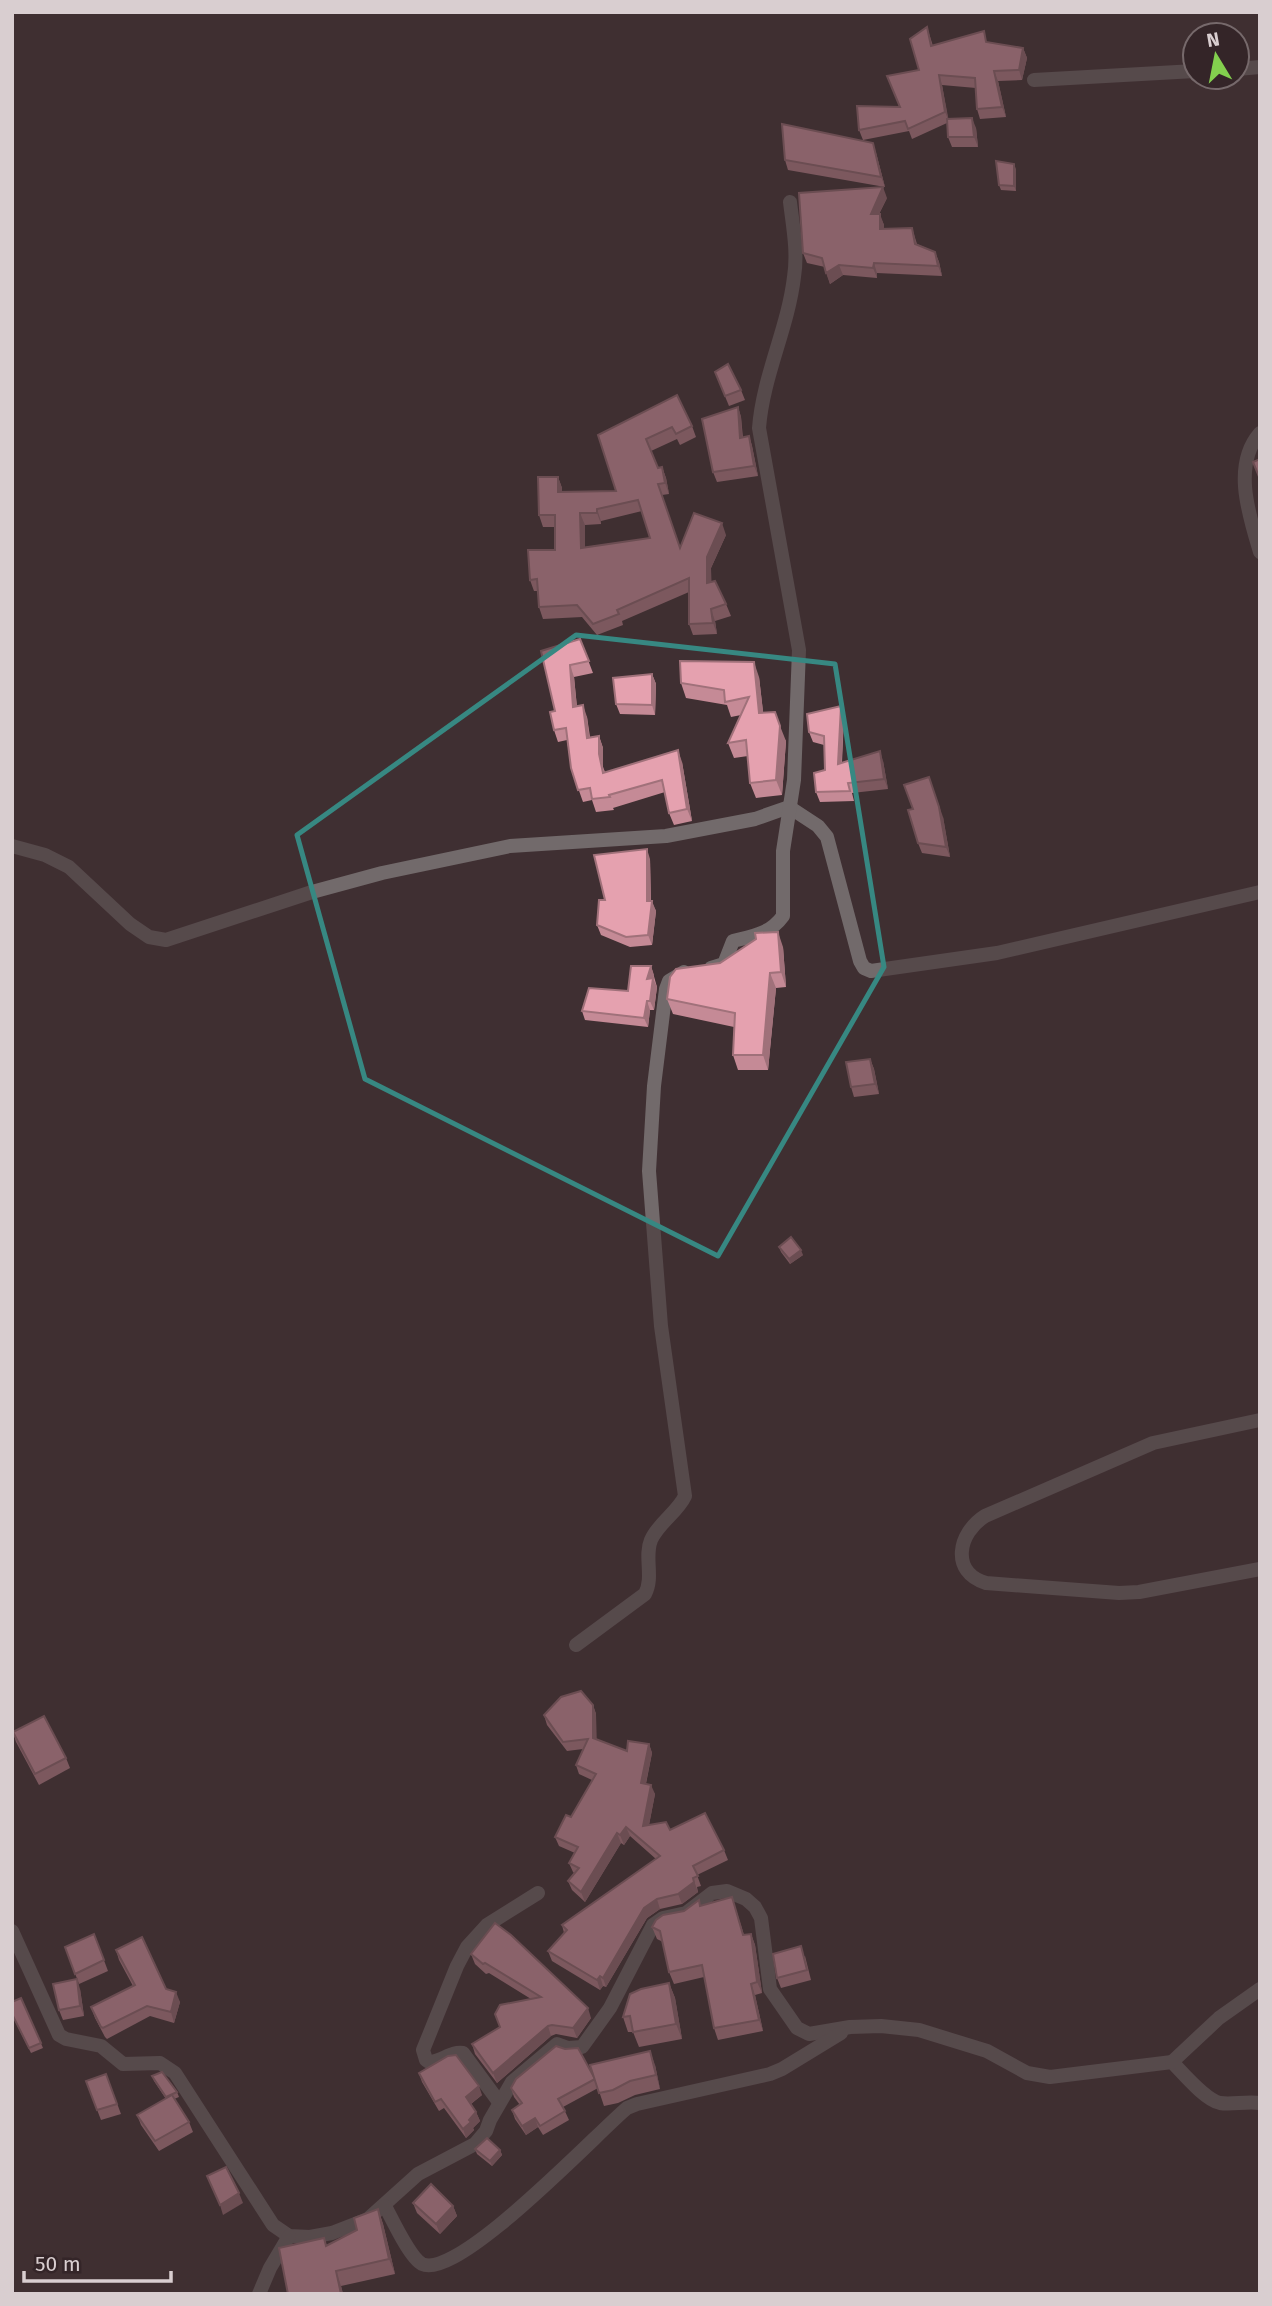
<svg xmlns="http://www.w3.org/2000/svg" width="1272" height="2306" font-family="'Fira Sans',sans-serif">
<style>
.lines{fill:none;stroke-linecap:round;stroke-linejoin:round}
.minor{stroke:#726a6b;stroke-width:14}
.wall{fill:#c58a96;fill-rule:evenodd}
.shaded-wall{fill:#a0717a}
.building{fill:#e5a1af;stroke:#a0717a;stroke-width:2;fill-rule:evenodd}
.marked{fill:none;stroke:#378882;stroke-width:5;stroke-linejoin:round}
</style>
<rect width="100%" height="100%" fill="#3f2f32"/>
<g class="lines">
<g class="minor">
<polyline points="1237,69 1260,67"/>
<polyline points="1034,80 1195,71"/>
<path d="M1260 433C1232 465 1249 515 1260 552"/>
<polyline points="12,846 45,855 69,867 130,924 149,937 166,940 312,892 382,873 510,846 666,836 755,819 789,807 818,826 827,837 860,961 864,968 871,971 997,953 1260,892"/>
<path d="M711 968 724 964 733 941C753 936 770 934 783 916V851L794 780 799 650 759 428C763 376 788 328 794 277 798 252 793 227 790 202"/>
<path d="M1260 1420 1153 1443 985 1516C958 1533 950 1572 986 1583L1119 1593 1139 1592 1260 1569"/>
<path d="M576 1645 645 1594C654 1577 644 1557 651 1540 659 1522 677 1513 685 1496L661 1326 649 1171 654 1086 666 989 669 981 684 972"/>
<path d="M12 1931 59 2035 66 2039 101 2046 123 2064 160 2063 175 2073 273 2225 289 2236 310 2237 332 2233 368 2219 418 2174 475 2144 486 2131 490 2120 512 2082 557 2044 568 2048 582 2047 610 2008 653 1925 663 1918 686 1913 712 1893 727 1891 746 1899 755 1907 761 1918 770 1989 797 2028 809 2034 850 2027 881 2026 919 2030 987 2051 1027 2073 1050 2077 1172 2062C1183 2073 1205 2100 1220 2103 1232 2105 1246 2101 1260 2103"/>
<polyline points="1172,2062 1219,2018 1260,1989"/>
<path d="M499 2102 463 2053C451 2051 441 2062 429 2062L426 2060 423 2050 457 1966 467 1947 487 1925 538 1893"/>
<path d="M385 2206C392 2219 410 2258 422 2264 458 2281 596 2134 627 2108L637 2104 770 2074 782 2069 841 2033"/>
<polyline points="259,2294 270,2268 289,2236"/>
</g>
</g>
<g class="wall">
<polygon points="927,27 933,46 988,42 1023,48 1027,58 1022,80 998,81 1006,117 980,119 977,109 976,88 942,85 948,119 976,128 978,147 952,147 948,137 947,123 912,139 909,131 863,140 859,130 900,107 919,70"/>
<polygon points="876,153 885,187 788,170 785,160"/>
<polygon points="1016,169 1016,191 1001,190 999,185"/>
<polygon points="887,198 879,214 884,225 884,229 912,228 917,244 935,252 939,262 942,276 877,273 877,278 843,275 830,284 825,267 807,263 803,253"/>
<polygon points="715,372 741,390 745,400 729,406"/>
<polygon points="738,407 741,417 743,438 749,436 752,446 758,476 717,482 713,472"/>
<path d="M692 426 696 437 680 445 677 439 651 451 658 468 662 467 666 478 669 494 662 495 680 547 726 535 711 568V582L726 604 731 616 715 621 717 634 693 635 689 624V592L622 621 623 625 597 635 582 617 543 619 539 607 538 591H534L530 580 555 550V527H543L539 515 558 477 562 488V492L616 491 598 435ZM642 511 650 538 585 547V525L601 524V521Z"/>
<polygon points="580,639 593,673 574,677 577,707 587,717 590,737 599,736 603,748 603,767 605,772 682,762 692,821 674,825 669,813 665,792 613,808 614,810 596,812 592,800 583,802 571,768 567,740 558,742 554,730 555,711 541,651"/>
<polygon points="652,674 656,684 655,715 620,714 616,704"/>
<polygon points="759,677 763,712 786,741 782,795 756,798 750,783 748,756 734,758 728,743 741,715 731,717 727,705 686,698 681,683"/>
<polygon points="841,706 844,716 842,762 883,761 888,789 852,793 854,801 820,802 816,792 825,770 824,745 813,742 809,732"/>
<polygon points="943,817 950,857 922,853 918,843"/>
<polygon points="650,859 651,901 656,911 652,945 630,947 601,935 597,925 605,900"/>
<polygon points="783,947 786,987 776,988 768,1070 738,1070 733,1055 734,1027 673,1014 667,999 720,963"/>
<polygon points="651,966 657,987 654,1010 650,1010 648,1027 585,1020 582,1011 628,991"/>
<polygon points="870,1059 874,1069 879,1094 854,1097 851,1087"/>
<polygon points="779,1247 803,1255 790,1264 781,1252"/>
<polygon points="593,1705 596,1714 596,1739 627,1751 649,1744 652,1753 646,1784 655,1794 649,1825 670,1830 724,1850 728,1860 697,1875 701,1886 697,1887 698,1892 682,1904 660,1909 647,1918 606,1987 603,1986 600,1990 552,1961 548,1951 564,1933 562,1925 656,1859 630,1836 624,1845 621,1843 585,1902 572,1890 568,1881 574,1873 573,1872 569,1863 575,1853 559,1846 555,1837 571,1817 592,1780 579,1774 576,1765 583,1749 567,1751 547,1725 544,1715"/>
<polygon points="13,1732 66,1758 70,1768 39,1785 16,1742"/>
<polygon points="732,1897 744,1935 751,1934 755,1945 762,1993 755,1995 763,2031 718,2040 714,2028 704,1977 674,1984 669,1972 663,1942 657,1939 652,1927 684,1911"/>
<polygon points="94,1934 108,1971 79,1984 65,1947"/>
<polygon points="116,1950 166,1989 180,2002 174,2023 150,2016 107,2039 105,2037 95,2018 91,2007 133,1986 119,1960"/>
<polygon points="471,1954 591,2018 577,2038 556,2034 551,2036 497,2083 475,2054 472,2044 500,2027 531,1999 489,1973 486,1974 475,1964"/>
<polygon points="805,1956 811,1980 781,1988 777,1978"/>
<polygon points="669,1983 675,1998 682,2039 639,2047 633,2032 628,2032 623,2017"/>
<polygon points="80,1989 84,2016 63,2020 59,2010"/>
<polygon points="21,1998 43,2048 31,2053 12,2015 12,2002"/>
<polygon points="655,2065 660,2089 635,2095 618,2103 604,2106 598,2088 563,2107 569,2120 543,2135 538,2127 526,2135 515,2119 512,2110 520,2105 514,2097 511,2088 594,2079"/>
<polygon points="419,2073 482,2095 471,2104 476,2112 480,2121 473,2128 474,2130 466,2138 444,2108 439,2111 422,2082"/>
<polygon points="106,2074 121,2114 101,2120 86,2081"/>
<polygon points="152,2076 177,2092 179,2097 174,2099 189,2122 193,2132 159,2151 141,2125 137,2115 166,2099 154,2081"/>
<polygon points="475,2149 500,2150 502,2155 492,2166 477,2154"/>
<polygon points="413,2203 453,2206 457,2216 440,2234 417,2213"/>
<polygon points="378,2209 383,2224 395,2274 341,2286 343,2294 288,2294 324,2238 327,2246 357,2230"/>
</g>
<g class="shaded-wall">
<polygon points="1023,48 1027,58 1022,80 1019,70"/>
<polygon points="994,71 998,81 1006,117 1002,107"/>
<polygon points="939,75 942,85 949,122 945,112"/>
<polygon points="972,118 976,128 978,147 974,137"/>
<polygon points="873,143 876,153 885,187 881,177"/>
<polygon points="1014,164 1016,169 1016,191 1014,186"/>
<polygon points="883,187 887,198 874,224 871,214"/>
<polygon points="880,214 884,225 884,240 880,229"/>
<polygon points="935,252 939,262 942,276 938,266"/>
<polygon points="874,263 877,273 877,278 873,268"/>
<polygon points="839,265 843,275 830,284 826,273"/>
<polygon points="738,407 741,417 743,449 740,438"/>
<polygon points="749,436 752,446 758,476 754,466"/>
<polygon points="662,467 666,478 669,494 665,483"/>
<polygon points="558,477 562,488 562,504 558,492"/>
<polygon points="597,509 601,521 601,524 597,513"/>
<polygon points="580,513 585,525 585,559 581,548"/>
<polygon points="722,523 726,535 711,568 712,595 707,583 707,557"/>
<polygon points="711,609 715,621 717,634 713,623"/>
<polygon points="754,662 759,677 765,728 759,713"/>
<polygon points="570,665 574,677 578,719 573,707"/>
<polygon points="652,674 656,684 655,715 652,705"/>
<polygon points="583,705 587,717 591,750 587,738"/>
<polygon points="841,706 844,716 841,774 838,764"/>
<polygon points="780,726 786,741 782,795 776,780"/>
<polygon points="599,736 603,748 603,767 608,785 599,754"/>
<polygon points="678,750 682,762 692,821 687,809"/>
<polygon points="880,751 883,761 888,789 884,779"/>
<polygon points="929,777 943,817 950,857 946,847"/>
<polygon points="647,849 650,859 651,911 647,901"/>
<polygon points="652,901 656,911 652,945 648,935"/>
<polygon points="778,932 783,947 786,987 781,972"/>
<polygon points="651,966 654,975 651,988 647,979"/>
<polygon points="770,973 776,988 768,1070 763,1055"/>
<polygon points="653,978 657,987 654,1010 650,1001"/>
<polygon points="647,1001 650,1010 648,1027 644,1018"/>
<polygon points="870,1059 874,1069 879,1094 875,1084"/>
<polygon points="801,1250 803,1255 790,1264 789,1259"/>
<polygon points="593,1705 596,1714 597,1748 593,1738"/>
<polygon points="649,1744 652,1753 644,1792 641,1783"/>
<polygon points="651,1785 655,1794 647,1835 643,1826"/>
<polygon points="626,1827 630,1836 624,1845 620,1835"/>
<polygon points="617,1833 621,1843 585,1902 581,1892"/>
<polygon points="693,1878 698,1892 682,1904 678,1894"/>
<polygon points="657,1899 660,1909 647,1918 606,1987 603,1978 644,1908"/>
<polygon points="751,1934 755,1945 762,1993 757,1982"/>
<polygon points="600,1976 603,1986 600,1990 597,1980"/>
<polygon points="77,1979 80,1989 84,2016 80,2006"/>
<polygon points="669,1983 675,1998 682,2039 676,2024"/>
<polygon points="751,1984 755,1995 763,2031 759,2020"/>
<polygon points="176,1992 180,2002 174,2023 171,2012"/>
<polygon points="588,2008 591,2018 577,2038 573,2028"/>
<polygon points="548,2026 551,2036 497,2083 493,2073"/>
<polygon points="650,2051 655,2065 660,2089 656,2075"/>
<polygon points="479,2086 482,2095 469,2105 466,2097"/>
<polygon points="476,2112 480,2121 473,2128 474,2130 466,2138 463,2129"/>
<polygon points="535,2118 538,2127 526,2135 522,2126"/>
<polygon points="500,2150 502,2155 492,2166 490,2161"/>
<polygon points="239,2193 243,2203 223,2215 220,2205"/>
<polygon points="453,2206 457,2216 440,2234 436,2224"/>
<polygon points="378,2209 383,2224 395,2274 389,2259"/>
<polygon points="336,2271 341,2286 343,2294 341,2294"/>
</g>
<g class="building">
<polygon points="927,27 931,46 984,31 986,42 1023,48 1019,70 994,71 1002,107 977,109 975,78 939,75 945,112 908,129 905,121 859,130 857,106 900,107 887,76 919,70 910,39"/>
<polygon points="972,118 974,137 948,137 947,119"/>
<polygon points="782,124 873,143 881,177 785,160"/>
<polygon points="996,161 1014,164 1014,186 999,185"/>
<polygon points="883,187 871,214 880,214 880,229 912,228 915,244 935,252 938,266 874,263 873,268 839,265 826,273 822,258 803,253 799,193"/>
<polygon points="728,364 741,390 725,396 715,372"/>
<path d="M677 395 692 426 676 434 672 427 646 439 658 468 662 467 665 483 658 484 680 548 694 513 722 523 707 557V583L715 581 726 604 711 609 713 623 689 624V578L617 610 619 614 593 624 577 605 539 607 537 579 530 580 528 550H555V515H539L538 477H558V492L616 491 598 435ZM638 500 650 538 581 548 580 513H597V509Z"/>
<polygon points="738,407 740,438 749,436 754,466 713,472 702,419"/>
<polygon points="1260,459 1260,479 1253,462"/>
<polygon points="580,639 589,661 570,665 573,707 583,705 587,738 599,736 599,754 603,773 678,750 687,809 669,813 662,780 609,795 610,797 592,799 590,788 578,790 571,768 566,728 554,730 550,712 555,711 541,651"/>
<polygon points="680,661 754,662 759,713 775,712 780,726 776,780 750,783 746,740 728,743 749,697 725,702 724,690 681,683"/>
<polygon points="652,674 652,705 616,704 613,678"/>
<polygon points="841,706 838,764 880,751 884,779 848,783 850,791 816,792 814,773 825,770 824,736 809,732 807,714"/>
<polygon points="929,777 939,807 946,847 918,843 908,810 913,809 904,785"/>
<polygon points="647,849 647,901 652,901 648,935 626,937 597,925 599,900 605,900 594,855"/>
<polygon points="778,932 781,972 770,973 763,1055 733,1055 735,1013 667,999 670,977 676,969 720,963 756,939 755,933"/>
<polygon points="631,966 651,966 647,979 653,978 650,1001 647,1001 644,1018 582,1011 589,988 628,991"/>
<polygon points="870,1059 875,1084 851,1087 846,1062"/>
<polygon points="791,1237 801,1250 789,1259 779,1247"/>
<polygon points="581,1691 593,1705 593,1738 627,1751 628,1741 649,1744 641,1783 651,1785 643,1826 666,1822 670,1830 705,1813 724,1850 693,1866 698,1876 693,1878 694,1882 678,1894 657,1899 644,1908 603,1978 600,1976 597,1980 548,1951 567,1930 562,1925 660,1856 626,1827 620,1835 617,1833 581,1892 568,1881 579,1868 569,1863 578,1847 555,1837 566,1815 571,1817 596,1774 576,1765 588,1739 563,1742 544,1715 561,1697"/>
<polygon points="44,1716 66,1758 35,1774 13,1732"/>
<polygon points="732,1897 743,1935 751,1934 757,1982 751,1984 759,2020 714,2028 702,1965 669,1972 660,1931 652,1927 656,1920 663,1915 684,1911 699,1900 700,1906"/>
<polygon points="495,1923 511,1935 588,2008 573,2028 552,2025 548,2026 493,2073 472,2044 500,2027 495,2014 500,2005 541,1997 485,1963 483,1964 471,1954"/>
<polygon points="94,1934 104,1960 75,1974 65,1947"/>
<polygon points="142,1937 166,1989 176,1992 171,2012 147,2006 103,2028 101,2027 91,2007 135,1985 116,1950"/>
<polygon points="801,1946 807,1970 777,1978 773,1954"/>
<polygon points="77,1979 80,2006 59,2010 53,1984"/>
<polygon points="669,1983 676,2024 633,2032 630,2016 623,2017 630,1994 641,1989"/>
<polygon points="21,1998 41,2043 29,2048 12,2014 12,2002"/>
<polygon points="556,2046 565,2049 578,2048 595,2079 558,2099 565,2111 540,2126 535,2118 522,2126 512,2110 522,2103 511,2088 516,2079"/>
<polygon points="650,2051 656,2075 630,2081 613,2090 599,2093 590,2065"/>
<polygon points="456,2055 479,2086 466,2097 476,2112 469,2120 471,2122 463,2129 441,2099 435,2102 419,2073 448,2056"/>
<polygon points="162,2072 177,2092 166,2097 152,2076"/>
<polygon points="106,2074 117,2104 97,2110 86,2081"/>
<polygon points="172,2095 189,2122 155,2141 137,2115"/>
<polygon points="487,2138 500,2150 490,2161 475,2149"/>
<polygon points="226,2167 239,2193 220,2205 207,2176"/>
<polygon points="431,2184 453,2206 436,2224 413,2203"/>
<polygon points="378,2209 389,2259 336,2271 341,2294 288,2294 279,2248 324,2238 326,2246 357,2230 354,2218"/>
</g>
<path d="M0 0H1272V2306H0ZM576 635 835 664 884 967 718 1256 365 1079 297 835Z" fill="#3f2f32" fill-opacity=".55" fill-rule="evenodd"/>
<path class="marked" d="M576 635 835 664 884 967 718 1256 365 1079 297 835Z"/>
<rect width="1272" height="2306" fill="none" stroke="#d9ced0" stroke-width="28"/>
<g transform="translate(1216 56) rotate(350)"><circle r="33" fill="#342528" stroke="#76696b" stroke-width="2"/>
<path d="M0-5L12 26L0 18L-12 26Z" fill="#83d04e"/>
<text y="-10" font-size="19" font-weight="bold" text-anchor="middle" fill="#d9ced0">N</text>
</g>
<path d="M24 2271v10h147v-10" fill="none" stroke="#d9ced0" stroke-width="3.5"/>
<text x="35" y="2271" font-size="21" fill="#d9ced0" stroke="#342528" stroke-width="5" paint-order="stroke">50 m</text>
</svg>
